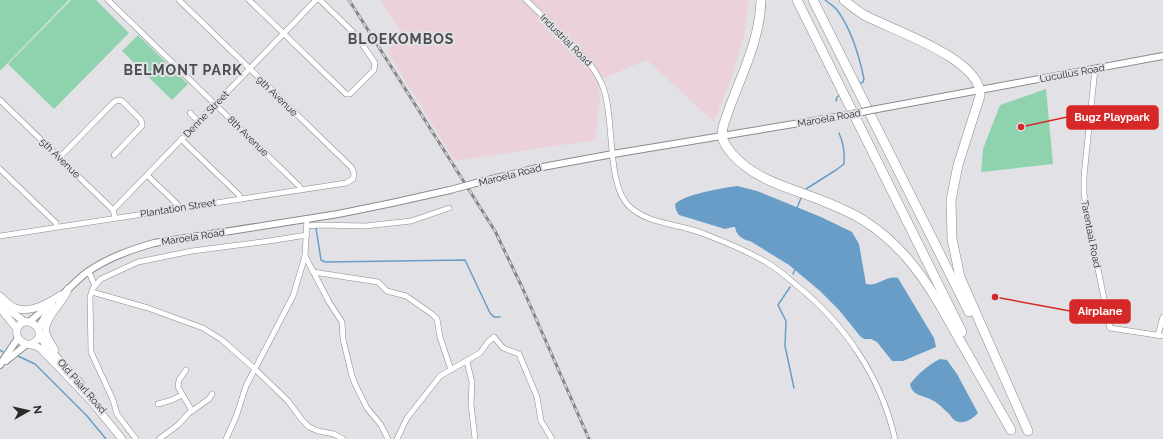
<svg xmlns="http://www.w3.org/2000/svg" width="1163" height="439" font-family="Raleway,sans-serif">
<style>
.industrial{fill:#ead1da}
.green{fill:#8fd2ae}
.water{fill:#689dc8}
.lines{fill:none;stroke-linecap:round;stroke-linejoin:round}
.stream{stroke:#689dc8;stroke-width:1.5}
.minor-casing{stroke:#8a8b8e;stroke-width:6}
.tertiary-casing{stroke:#8a8b8e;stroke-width:8}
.secondary-casing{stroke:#8a8b8e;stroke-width:8}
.motorway-casing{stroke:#8a8b8e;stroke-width:10}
.minor{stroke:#fff;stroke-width:5}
.tertiary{stroke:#fff;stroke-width:6}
.secondary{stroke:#fff;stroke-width:7}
.motorway{stroke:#fff;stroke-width:9}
.rail-casing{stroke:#868689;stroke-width:3}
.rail{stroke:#e2e2e6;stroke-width:1.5;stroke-dasharray:4.5;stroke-linecap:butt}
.tertiary-bridge-casing{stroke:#8a8b8e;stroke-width:8;stroke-linecap:butt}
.tertiary-bridge{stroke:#fff;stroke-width:6}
.labels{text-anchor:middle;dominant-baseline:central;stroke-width:4;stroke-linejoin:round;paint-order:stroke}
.street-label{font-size:10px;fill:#2a2a2b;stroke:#e2e2e6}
.district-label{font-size:14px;font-weight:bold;letter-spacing:1px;fill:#4b4c4e;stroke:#e2e2e6}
.leader{fill:none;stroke:#d62828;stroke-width:1.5}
.callout-dot{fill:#d62828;stroke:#e2e2e6;stroke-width:1.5}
.callout{fill:#d62828;stroke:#d62828;stroke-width:1.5}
.callout-label{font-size:11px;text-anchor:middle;font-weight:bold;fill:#fff}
</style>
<rect width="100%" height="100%" fill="#e2e2e6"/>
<polygon class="industrial" points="380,0 749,0 744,37 730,82 714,122 647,60 606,77 598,82 600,97 595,140 455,161 387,51 403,35"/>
<g class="green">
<polygon points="0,0 69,0 0,71"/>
<polygon points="71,0 96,0 129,33 54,109 8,64"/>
<polygon points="138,35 188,84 172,100 122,51"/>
<polygon points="1046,89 1053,164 981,172 983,149 1000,105"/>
</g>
<g class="water">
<path d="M737 186 757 191 821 217 852 232 859 244 866 284C878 287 886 275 898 278L934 338 936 347 903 361H892L877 342 871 339H864L860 336 839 310 820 291 789 265 750 241C743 240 736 235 735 227H733L725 229 679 215 676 210 675 204C685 194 723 188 737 186Z"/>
<path d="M940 359 947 360 957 374 978 413C972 419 964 425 956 421 953 420 951 416 949 414 944 409 938 403 932 400 923 395 912 396 910 384 919 373 928 365 940 359Z"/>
</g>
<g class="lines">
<g class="stream">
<path d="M825 0C829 3 834 6 837 10 852 30 859 55 864 79L863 82 861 83"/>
<polyline points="836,101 837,97 840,95"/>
<path d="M806 189 836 170 844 164C845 152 844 144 839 133"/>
<polyline points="797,208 801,198"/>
<polyline points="316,228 321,260 325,262 465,260 490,313 494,317 500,317"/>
<polyline points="793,274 795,269"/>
<polyline points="790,287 778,305 786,321 785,346 794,388"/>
<polyline points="0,350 3,352"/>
<polyline points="18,356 35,364 87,416 106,439"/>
</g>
<defs>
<g id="minor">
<polyline points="108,0 299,186 301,190"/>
<polyline points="249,0 346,94 350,94 374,70 375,63 356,35 320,0"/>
<path d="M526 0C539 12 551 25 564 37 579 52 595 66 603 87 615 118 606 184 629 206 646 222 668 223 689 229 697 231 705 234 712 237 730 244 749 252 766 262 776 268 786 276 795 284 845 324 881 377 895 439"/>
<polyline points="1095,69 1084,176 1084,193 1086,210 1110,328 1163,336"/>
<polyline points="0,100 113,210 115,218"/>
<polyline points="190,113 199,122"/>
<polyline points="181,139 239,195 240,199"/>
<polyline points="59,158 114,102 118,100 122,101 141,120 142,124 142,126 114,155"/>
<polyline points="0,169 56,223 57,227"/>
<polyline points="147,175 178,205 179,208"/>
<polyline points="113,210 316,0"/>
<polyline points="307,226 320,225 365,226 411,221 449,208"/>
<polyline points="0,236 346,183 353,179 354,174 352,168 179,0"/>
<polyline points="305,256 329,302 342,322 343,339 352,376 355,384 367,408 381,425 388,439"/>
<polyline points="89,272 95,286"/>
<polyline points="313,272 378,282 387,291 406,296 432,314 437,319 440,337 451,370"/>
<polyline points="92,292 148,308 203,328 222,340 255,369 288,401 302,420 309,427 318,431 334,434 343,439"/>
<polyline points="1158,335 1163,317"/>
<polyline points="467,362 472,382 471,404 475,439"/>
<polyline points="186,370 179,380 178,387 192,411"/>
<polyline points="158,404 172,400 182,395"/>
<polyline points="136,439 117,414 113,400 91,352 90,297 93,288 101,279 138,262 192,251 269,241 307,235"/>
<polyline points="159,439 178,425 189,413 209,399 212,394"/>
<polyline points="226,439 236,417 246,386 293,296 305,256 307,219"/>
<polyline points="397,439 407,418 437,380 440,376 480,353 488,342 494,337 503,348 519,354 537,397 541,421 552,439"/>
</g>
<g id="tertiary">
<polyline points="877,109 1163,56"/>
<polyline points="476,183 537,168 613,154 842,116"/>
<path d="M65 292C72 286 78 279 86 273 107 258 130 250 154 243L338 214 392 203 450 190"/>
<polyline points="29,322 52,303"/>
<polyline points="39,329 41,323 51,306"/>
<polyline points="6,361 27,344"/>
<polyline points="0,365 18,338"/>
</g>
<g id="secondary">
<path d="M0 296C4 300 10 306 15 308 31 314 48 303 61 295"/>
<polyline points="0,303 25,322"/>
<polyline points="0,308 17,329"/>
<polyline points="39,333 45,344 81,384"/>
<path d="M31 344C54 333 23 309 17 330 16 334 18 339 21 341 26 346 33 343 41 349L91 401 122 439"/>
<path d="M55 350C52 345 48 339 46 333 43 318 64 303 68 289"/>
</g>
<g id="motorway">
<path d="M761 0C760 45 736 84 723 127 723 129 722 133 722 136 723 143 728 149 732 154 756 181 791 188 823 201 838 207 853 213 866 222 897 242 918 269 937 300L1011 430"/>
<polyline points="797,0 962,332"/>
<polyline points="813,0 969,312"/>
<path d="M844 0C850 5 857 11 864 15 892 30 983 59 980 96L958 165 951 200 952 239 960 277 1028 431"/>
</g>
</defs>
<use href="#minor" class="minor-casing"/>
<use href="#tertiary" class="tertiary-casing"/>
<use href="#secondary" class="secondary-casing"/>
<use href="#motorway" class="motorway-casing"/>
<use href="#minor" class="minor"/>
<use href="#tertiary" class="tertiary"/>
<use href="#secondary" class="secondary"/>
<use href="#motorway" class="motorway"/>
<defs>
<polyline id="rail" points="349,0 495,231 522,287 589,439"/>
</defs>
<use href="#rail" class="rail-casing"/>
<use href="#rail" class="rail"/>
<defs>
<g id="tertiary-bridge">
<polyline points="842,116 877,109"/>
<polyline points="450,190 476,183"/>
</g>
</defs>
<use href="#tertiary-bridge" class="tertiary-bridge-casing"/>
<use href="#tertiary-bridge" class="tertiary-bridge"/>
</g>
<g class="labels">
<g class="street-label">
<text transform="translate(566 40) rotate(45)">Industrial Road</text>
<text transform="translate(1072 73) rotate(-10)">Lucullus Road</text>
<text transform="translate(277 96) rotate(44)">9th Avenue</text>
<text transform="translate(206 114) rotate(-46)">Denne Street</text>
<text transform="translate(829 118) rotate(-10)">Maroela Road</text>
<text transform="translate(248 136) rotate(44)">8th Avenue</text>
<text transform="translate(60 158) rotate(44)">5th Avenue</text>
<text transform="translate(510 175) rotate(-14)">Maroela Road</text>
<text transform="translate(178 208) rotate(-9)">Plantation Street</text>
<text transform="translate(1091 234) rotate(79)">Tarentaal Road</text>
<text transform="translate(193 237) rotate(-9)">Maroela Road</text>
<text transform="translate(82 386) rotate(49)">Old Paarl Road</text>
</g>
<g class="district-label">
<text x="401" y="39">BLOEKOMBOS</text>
<text x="183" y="70">BELMONT PARK</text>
</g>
</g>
<path class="leader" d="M1021 127L1067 117M995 297L1070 311"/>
<g class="callout-dot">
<circle cx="1021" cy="127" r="4"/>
<circle cx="995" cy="297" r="4"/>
</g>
<g class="callout">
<rect x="1067" y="106" width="91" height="23" rx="4"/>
<rect x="1070" y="300" width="60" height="23" rx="4"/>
</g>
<g class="callout-label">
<text x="1112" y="121">Bugz Playpark</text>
<text x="1100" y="315">Airplane</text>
</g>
<g transform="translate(28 411) rotate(82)" stroke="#e2e2e6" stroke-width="3" paint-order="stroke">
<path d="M0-3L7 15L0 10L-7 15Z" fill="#2a2a2b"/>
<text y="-6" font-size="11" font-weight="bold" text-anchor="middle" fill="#2a2a2b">N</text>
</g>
</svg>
